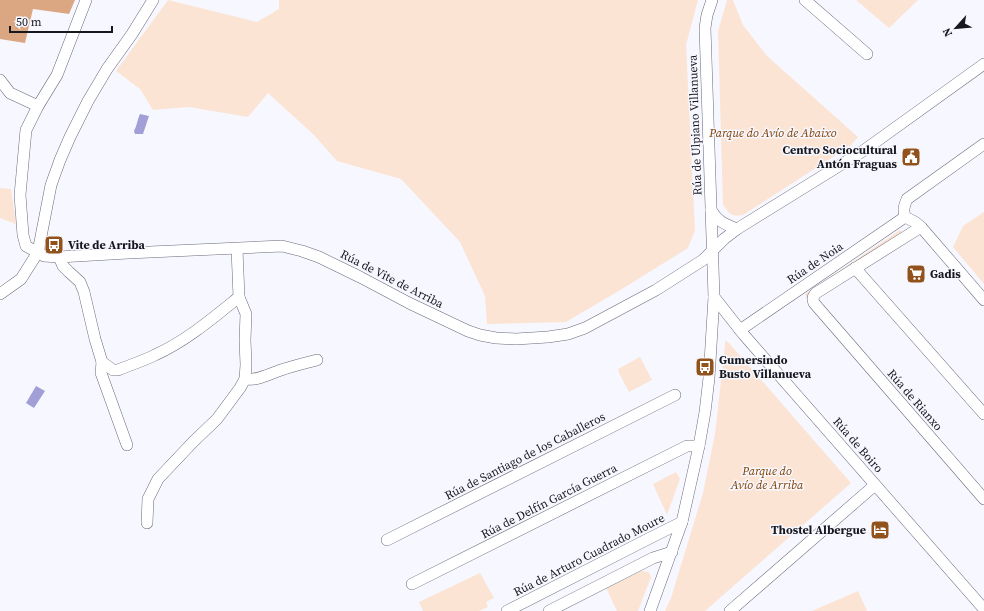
<svg xmlns="http://www.w3.org/2000/svg" width="984" height="611" font-family="'Source Serif 4',serif">
<style>
.green{fill:#fce4d4}
.forest{fill:#dba782}
.water{fill:#a19fd6}
.lines{fill:none;stroke-linecap:round;stroke-linejoin:round}
.street-casing{stroke:#6a6a7b;stroke-width:12}
.street{stroke:#fff;stroke-width:11}
.labels{text-anchor:middle;dominant-baseline:central;stroke-width:3;stroke-linejoin:round;paint-order:stroke}
.street-label{font-size:12px;fill:#17171e;stroke:#f7f7ff}
.park-label{font-size:12px;font-style:italic;fill:#804000;stroke:#f7f7ff}
.poi-label{font-size:12px;font-weight:bold;fill:#17171e;stroke:#f7f7ff;text-anchor:start}
</style>
<rect width="100%" height="100%" fill="#f7f7ff"/>
<g class="green">
<polygon points="168,0 257,22 279,9 279,0 698,0 686,45 695,230 688,248 622,289 566,322 487,324 485,296 460,242 401,179 337,161 314,135 268,93 248,117 189,107 153,110 140,89 116,71"/>
<path d="M727 0H733L743 25 767 56 858 137 850 146 843 149 839 153 743 215C731 217 730 214 723 205L718 31Z"/>
<polygon points="856,0 918,0 889,28"/>
<polygon points="0,188 11,189 16,224 0,218"/>
<polygon points="984,212 984,284 953,247 963,226"/>
<polygon points="900,230 905,235 813,288 811,292 809,305 805,294"/>
<polygon points="726,341 729,343 851,483 705,611 665,611 671,598 703,493 715,434 725,345 725,342"/>
<polygon points="640,357 652,380 629,392 619,373 618,369"/>
<polygon points="676,472 680,479 667,515 653,484"/>
<polygon points="641,571 649,572 651,577 638,611 617,611 606,588"/>
<polygon points="480,573 494,598 486,602 488,607 479,611 423,611 419,602"/>
<polygon points="858,591 867,611 812,611"/>
</g>
<polygon class="forest" points="0,0 75,0 69,14 33,9 25,43 0,39"/>
<g class="water">
<path d="M140 114 149 116 143 134H135L134 131C137 126 137 120 140 114Z"/>
<polygon points="36,386 45,391 34,408 26,403"/>
</g>
<g class="lines">
<defs>
<g id="street">
<polyline points="86,0 57,75 38,106 26,130 20,195 23,235 26,246 44,256 59,257 128,253 282,246 302,251 319,257 360,277 409,303 468,331 480,335 496,338 516,339 548,337 568,334 585,328 656,290 703,260 724,239 737,229 863,151 984,64"/>
<polyline points="805,0 867,54"/>
<polyline points="0,80 10,93 38,106"/>
<path d="M711 210C718 222 725 224 737 229"/>
<polyline points="905,217 915,222 921,227 984,300"/>
<path d="M905 217C903 210 904 206 907 199L984 144"/>
<path d="M921 227 816 293C813 296 812 299 814 303L827 318 984 499"/>
<path d="M59 257 63 266 69 272 80 282 84 292 95 339 102 362 113 370H118C130 365 143 361 155 355 186 341 213 318 239 297L237 249"/>
<polyline points="855,268 984,414"/>
<polyline points="0,294 21,279 38,252 51,185 60,160 70,137 88,101 107,69 132,34 153,0"/>
<polyline points="714,297 744,335 984,609"/>
<polyline points="740,330 905,217"/>
<polyline points="102,362 101,373 127,445"/>
<path d="M245 379C257 381 269 374 281 370 293 366 305 363 317 360"/>
<polyline points="147,523 148,499 158,479 193,442 217,419 240,388 245,379 246,365 245,340 246,314 239,297"/>
<polyline points="387,540 675,395"/>
<polyline points="412,584 687,446 699,446"/>
<polyline points="507,611 650,538 682,522"/>
<polyline points="549,611 653,558 672,552"/>
<polyline points="650,611 682,522 699,446 705,412 709,378 714,297 705,28 707,15 712,0"/>
<polyline points="730,611 875,485"/>
</g>
</defs>
<use href="#street" class="street-casing"/>
<use href="#street" class="street"/>
</g>
<defs>
<symbol id="civic-square" viewBox="-11 -11 22 22"><rect x="-9" y="-9" width="18" height="18" rx="4" fill="#92521c" stroke="#f7f7ff"/><path d="M-.6-6.5H3V-4.5H.6V-3L4-1V1h2V6H-6V1h2V-1L-.6-3ZM-1.2 2.5V6h2.4V2.5Z" fill="#fff"/></symbol>
<symbol id="bus-square" viewBox="-11 -11 22 22"><rect x="-9" y="-9" width="18" height="18" rx="4" fill="#92521c" stroke="#f7f7ff"/><path d="M-5-6H5V4H4V6H2V4H-2V6H-4V4H-5ZM-3.5-4V0h7V-4ZM-3.5 1.2v1.5H-2V1.2ZM2 1.2v1.5H3.5V1.2Z" fill="#fff"/></symbol>
<symbol id="supermarket-square" viewBox="-11 -11 22 22"><rect x="-9" y="-9" width="18" height="18" rx="4" fill="#92521c" stroke="#f7f7ff"/><path d="M-6-5.5h2.5l.6 2H6L4.5 2H-2.5L-4.4-4H-6ZM-1.5 3.2a1.3 1.3 0 1 0 .1 0ZM3 3.2a1.3 1.3 0 1 0 .1 0Z" fill="#fff"/></symbol>
<symbol id="hotel-square" viewBox="-11 -11 22 22"><rect x="-9" y="-9" width="18" height="18" rx="4" fill="#92521c" stroke="#f7f7ff"/><path d="M-6-4.5h1.5V1H6V5H4.5V3h-9V5H-6ZM-4 0a1.8 1.8 0 1 1 3.6 0ZM.5 0V-2.5h3Q6-2.5 6 0Z" fill="#fff"/></symbol>
</defs>
<g fill-rule="evenodd">
<use href="#civic-square" x="900" y="146" width="22" height="22"/>
<use href="#bus-square" x="43" y="234" width="22" height="22"/>
<use href="#supermarket-square" x="905" y="263" width="22" height="22"/>
<use href="#bus-square" x="694" y="356" width="22" height="22"/>
<use href="#hotel-square" x="869" y="519" width="22" height="22"/>
</g>
<g class="labels">
<g class="street-label">
<text transform="translate(695 125) rotate(-92)">Rúa de Ulpiano Villanueva</text>
<text transform="translate(815 263) rotate(-34)">Rúa de Noia</text>
<text transform="translate(392 279) rotate(27)">Rúa de Vite de Arriba</text>
<text transform="translate(915 400) rotate(49)">Rúa de Rianxo</text>
<text transform="translate(858 445) rotate(49)">Rúa de Boiro</text>
<text transform="translate(525 456) rotate(-27)">Rúa de Santiago de los Caballeros</text>
<text transform="translate(549 501) rotate(-27)">Rúa de Delfín García Guerra</text>
<text transform="translate(589 555) rotate(-27)">Rúa de Arturo Cuadrado Moure</text>
</g>
<g class="park-label">
<text x="773" y="133">Parque do Avío de Abaixo</text>
<text x="767" y="471">Parque do<tspan x="767" dy="14">Avío de Arriba</tspan></text>
</g>
<g class="poi-label">
<text x="897" y="150" text-anchor="end">Centro Sociocultural<tspan x="897" dy="14">Antón Fraguas</tspan></text>
<text x="68" y="245">Vite de Arriba</text>
<text x="930" y="274">Gadis</text>
<text x="719" y="360">Gumersindo<tspan x="719" dy="14">Busto Villanueva</tspan></text>
<text x="866" y="530" text-anchor="end">Thostel Albergue</text>
</g>
</g>
<g transform="translate(956 28) rotate(243)" stroke="#f7f7ff" stroke-width="3" paint-order="stroke">
<path d="M0-3L7 15L0 10L-7 15Z" fill="#17171e"/>
<text y="-6" font-size="11" font-weight="bold" text-anchor="middle" fill="#17171e">N</text>
</g>
<path d="M10 26v6h102v-6" fill="none" stroke="#17171e" stroke-width="2"/>
<text x="16" y="26" font-size="12" fill="#17171e" stroke="#f7f7ff" stroke-width="3" paint-order="stroke">50 m</text>
</svg>
